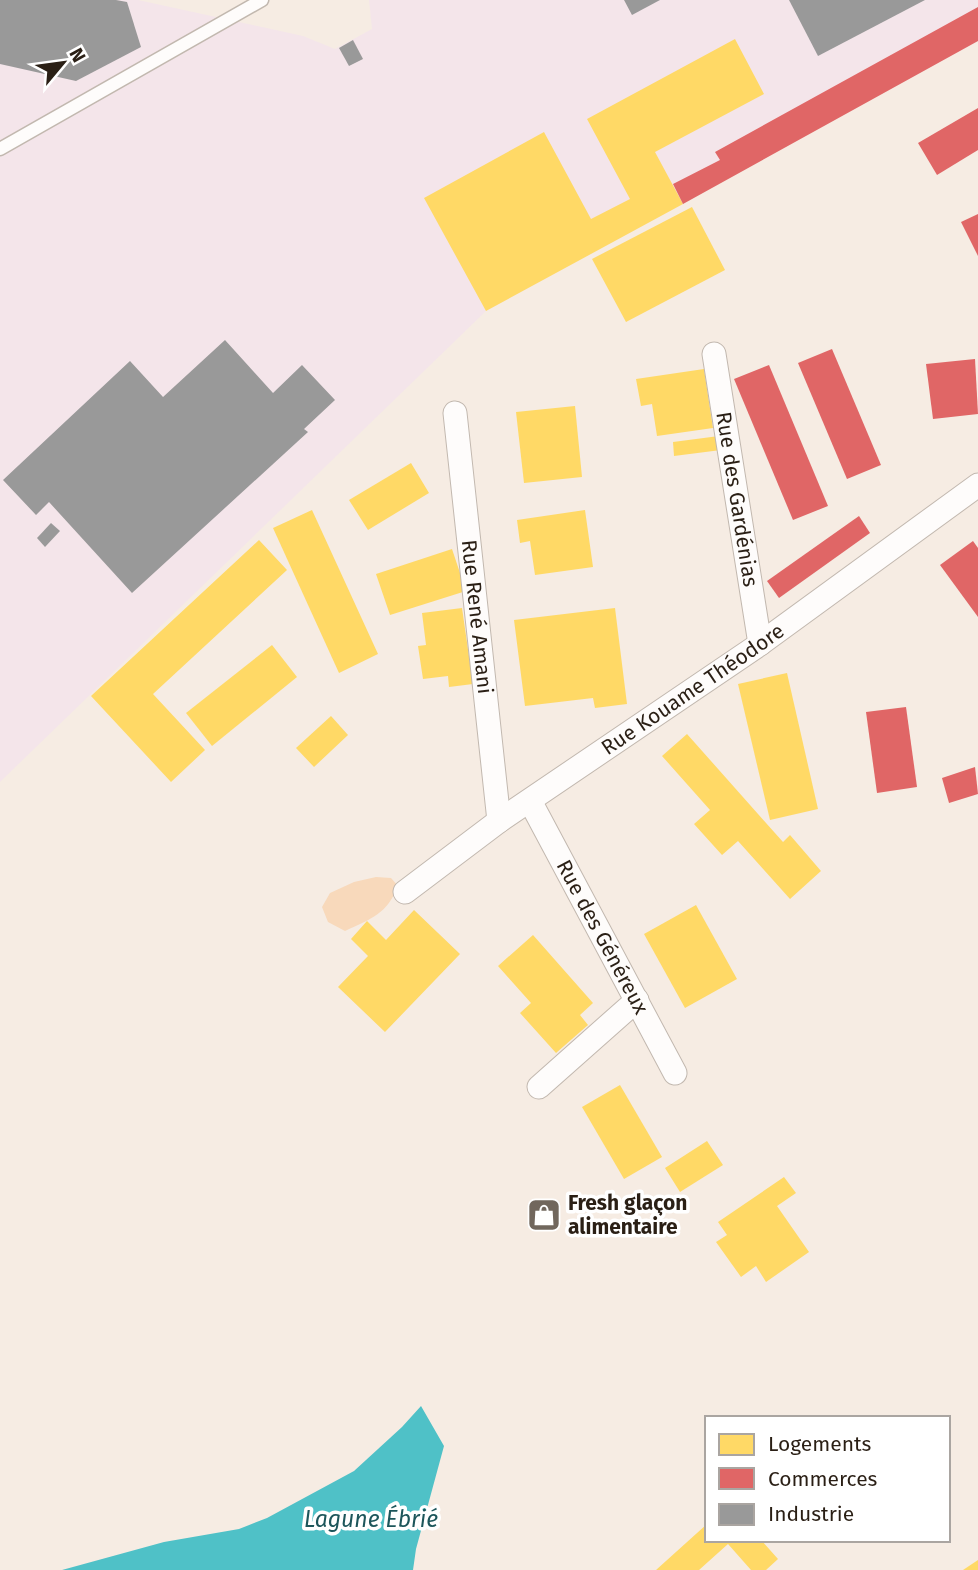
<svg xmlns="http://www.w3.org/2000/svg" width="978" height="1570" font-family="'Fira Sans',sans-serif">
<style>
.industrial{fill:#f4e5ea}
.green{fill:#f8d9bb}
.water{fill:#4fc1c7}
.homes{fill:#ffd966}
.shops{fill:#e06666}
.industry{fill:#999}
.lines{fill:none;stroke-linecap:round;stroke-linejoin:round}
.lane-casing{stroke:#c2b8af;stroke-width:15}
.street-casing{stroke:#c2b8af;stroke-width:25}
.lane{stroke:#fefcfb;stroke-width:12}
.street{stroke:#fefcfb;stroke-width:23}
.labels{text-anchor:middle;dominant-baseline:central;stroke-width:7;stroke-linejoin:round;paint-order:stroke}
.street-label{font-size:21px;fill:#2a1f15;stroke:#fff}
.poi-label{font-size:21px;font-weight:bold;fill:#2a1f15;stroke:#fff;text-anchor:start}
.water-label{font-size:23px;font-style:italic;fill:#1d565b;stroke:#fff}
</style>
<rect width="100%" height="100%" fill="#f6ece3"/>
<polygon class="industrial" points="0,0 138,0 303,36 335,49 372,29 369,0 978,0 978,41 486,311 0,782"/>
<path class="green" d="M376 877 391 878 398 886C387 914 371 919 345 931L328 922 322 907 330 893 354 882Z"/>
<polygon class="water" points="421,1406 444,1446 416,1549 413,1570 62,1570 164,1542 239,1529 267,1518 354,1471 402,1427"/>
<g class="homes">
<polygon points="735,39 764,94 655,152 683,204 486,311 424,198 544,132 591,219 630,199 587,119"/>
<polygon points="692,207 725,270 626,322 592,259"/>
<polygon points="704,369 713,428 657,436 652,404 641,406 636,379"/>
<polygon points="575,406 582,477 524,483 516,412"/>
<polygon points="719,436 721,450 674,456 673,442"/>
<polygon points="411,463 429,493 368,530 349,500"/>
<polygon points="312,510 378,654 339,673 273,528"/>
<polygon points="585,510 593,567 535,575 530,541 520,543 517,520"/>
<polygon points="259,540 287,570 153,694 205,750 171,782 91,696"/>
<polygon points="452,549 466,591 390,615 376,574"/>
<polygon points="462,608 473,684 449,687 448,676 423,679 418,646 426,645 422,613"/>
<polygon points="615,608 627,704 595,708 593,698 525,706 514,620"/>
<polygon points="272,645 297,677 212,746 186,713"/>
<polygon points="787,673 818,809 770,820 738,684"/>
<polygon points="331,716 348,735 314,767 296,748"/>
<polygon points="687,734 783,842 790,835 821,871 790,899 738,841 722,855 694,824 710,810 662,756"/>
<polygon points="696,905 737,979 685,1008 644,934"/>
<polygon points="414,910 460,954 385,1032 338,987 368,956 351,939 367,921 386,940"/>
<polygon points="533,935 593,1003 580,1015 588,1025 556,1053 520,1013 531,1003 498,966"/>
<polygon points="620,1085 662,1157 624,1179 582,1107"/>
<polygon points="707,1141 723,1165 680,1192 665,1168"/>
<polygon points="784,1177 796,1193 777,1206 809,1252 766,1282 756,1266 741,1277 716,1242 727,1235 718,1222"/>
<polygon points="707,1524 707,1540 761,1540 778,1559 766,1570 751,1570 728,1544 699,1570 656,1570"/>
<polygon points="978,1560 978,1570 963,1570"/>
</g>
<g class="shops">
<polygon points="978,7 978,41 683,204 673,184 720,160 715,152"/>
<polygon points="978,108 978,150 937,175 918,143"/>
<polygon points="978,214 978,256 961,222"/>
<polygon points="832,349 881,465 847,479 798,363"/>
<polygon points="975,359 978,414 933,419 926,364"/>
<polygon points="769,365 828,506 793,520 734,379"/>
<polygon points="859,516 870,533 779,598 767,581"/>
<polygon points="973,541 978,548 978,617 940,565"/>
<polygon points="906,707 917,787 877,793 866,712"/>
<polygon points="975,767 978,794 949,803 942,778"/>
</g>
<g class="industry">
<polygon points="0,0 116,0 127,2 141,47 76,81 0,64"/>
<polygon points="624,0 660,0 632,15"/>
<polygon points="789,0 925,0 818,56"/>
<polygon points="353,40 363,59 349,66 339,48"/>
<polygon points="225,340 273,393 302,365 335,400 304,429 308,432 132,593 49,502 36,515 3,480 130,361 163,397"/>
<polygon points="51,523 60,531 45,547 37,538"/>
</g>
<g class="lines">
<defs>
<polyline id="lane" points="0,149 262,0"/>
<g id="street">
<path id="s1" d="M714 354 760 644"/>
<path id="s2" d="M455 413 499 821"/>
<path id="s3" d="M530 801 675 1073"/>
<path id="s4" d="M405 892 499 821 760 644 978 485"/>
<polyline points="539,1087 637,1000"/>
</g>
</defs>
<use href="#lane" class="lane-casing"/>
<use href="#street" class="street-casing"/>
<use href="#lane" class="lane"/>
<use href="#street" class="street"/>
</g>
<defs>
<symbol id="shop-square" viewBox="-11 -11 22 22"><rect x="-9" y="-9" width="18" height="18" rx="4" fill="#71675d" stroke="#fff"/><path d="M-5-2.5h2.3a2.7 3.5 0 0 1 5.4 0H5L5.5 6h-11ZM-1.5-2.5h3a1.5 2.3 0 0 0-3 0Z" fill="#fff"/></symbol>
</defs>
<g fill-rule="evenodd">
<use href="#shop-square" x="525" y="1196" width="38" height="38"/>
</g>
<g class="labels">
<g class="street-label">
<text stroke="none"><textPath href="#s1" startOffset="147">Rue des Gardénias</textPath></text>
<text stroke="none"><textPath href="#s2" startOffset="205">Rue René Amani</textPath></text>
<text stroke="none"><textPath href="#s4" startOffset="352">Rue Kouame Théodore</textPath></text>
<text stroke="none"><textPath href="#s3" startOffset="154">Rue des Généreux</textPath></text>
</g>
<g class="poi-label">
<text x="568" y="1203">Fresh glaçon<tspan x="568" dy="24">alimentaire</tspan></text>
</g>
<g class="water-label">
<text x="371" y="1519">Lagune Ébrié</text>
</g>
</g>
<rect x="705" y="1416" width="245" height="126" fill="#ffffff" stroke="#aaa5a1" stroke-width="2"/>
<rect x="719" y="1434" width="35" height="21" fill="#ffd966" stroke="#aaa5a1" stroke-width="2"/>
<text x="768" y="1451" font-size="21" fill="#2a1f15">Logements</text>
<rect x="719" y="1468" width="35" height="21" fill="#e06666" stroke="#aaa5a1" stroke-width="2"/>
<text x="768" y="1486" font-size="21" fill="#2a1f15">Commerces</text>
<rect x="719" y="1504" width="35" height="21" fill="#999999" stroke="#aaa5a1" stroke-width="2"/>
<text x="768" y="1521" font-size="21" fill="#2a1f15">Industrie</text>
<g transform="translate(63 63) rotate(61)" stroke="#ffffff" stroke-width="5" paint-order="stroke">
<path d="M0-5L12 26L0 18L-12 26Z" fill="#2a1f15"/>
<text y="-10" font-size="19" font-weight="bold" text-anchor="middle" fill="#2a1f15">N</text>
</g>
</svg>
